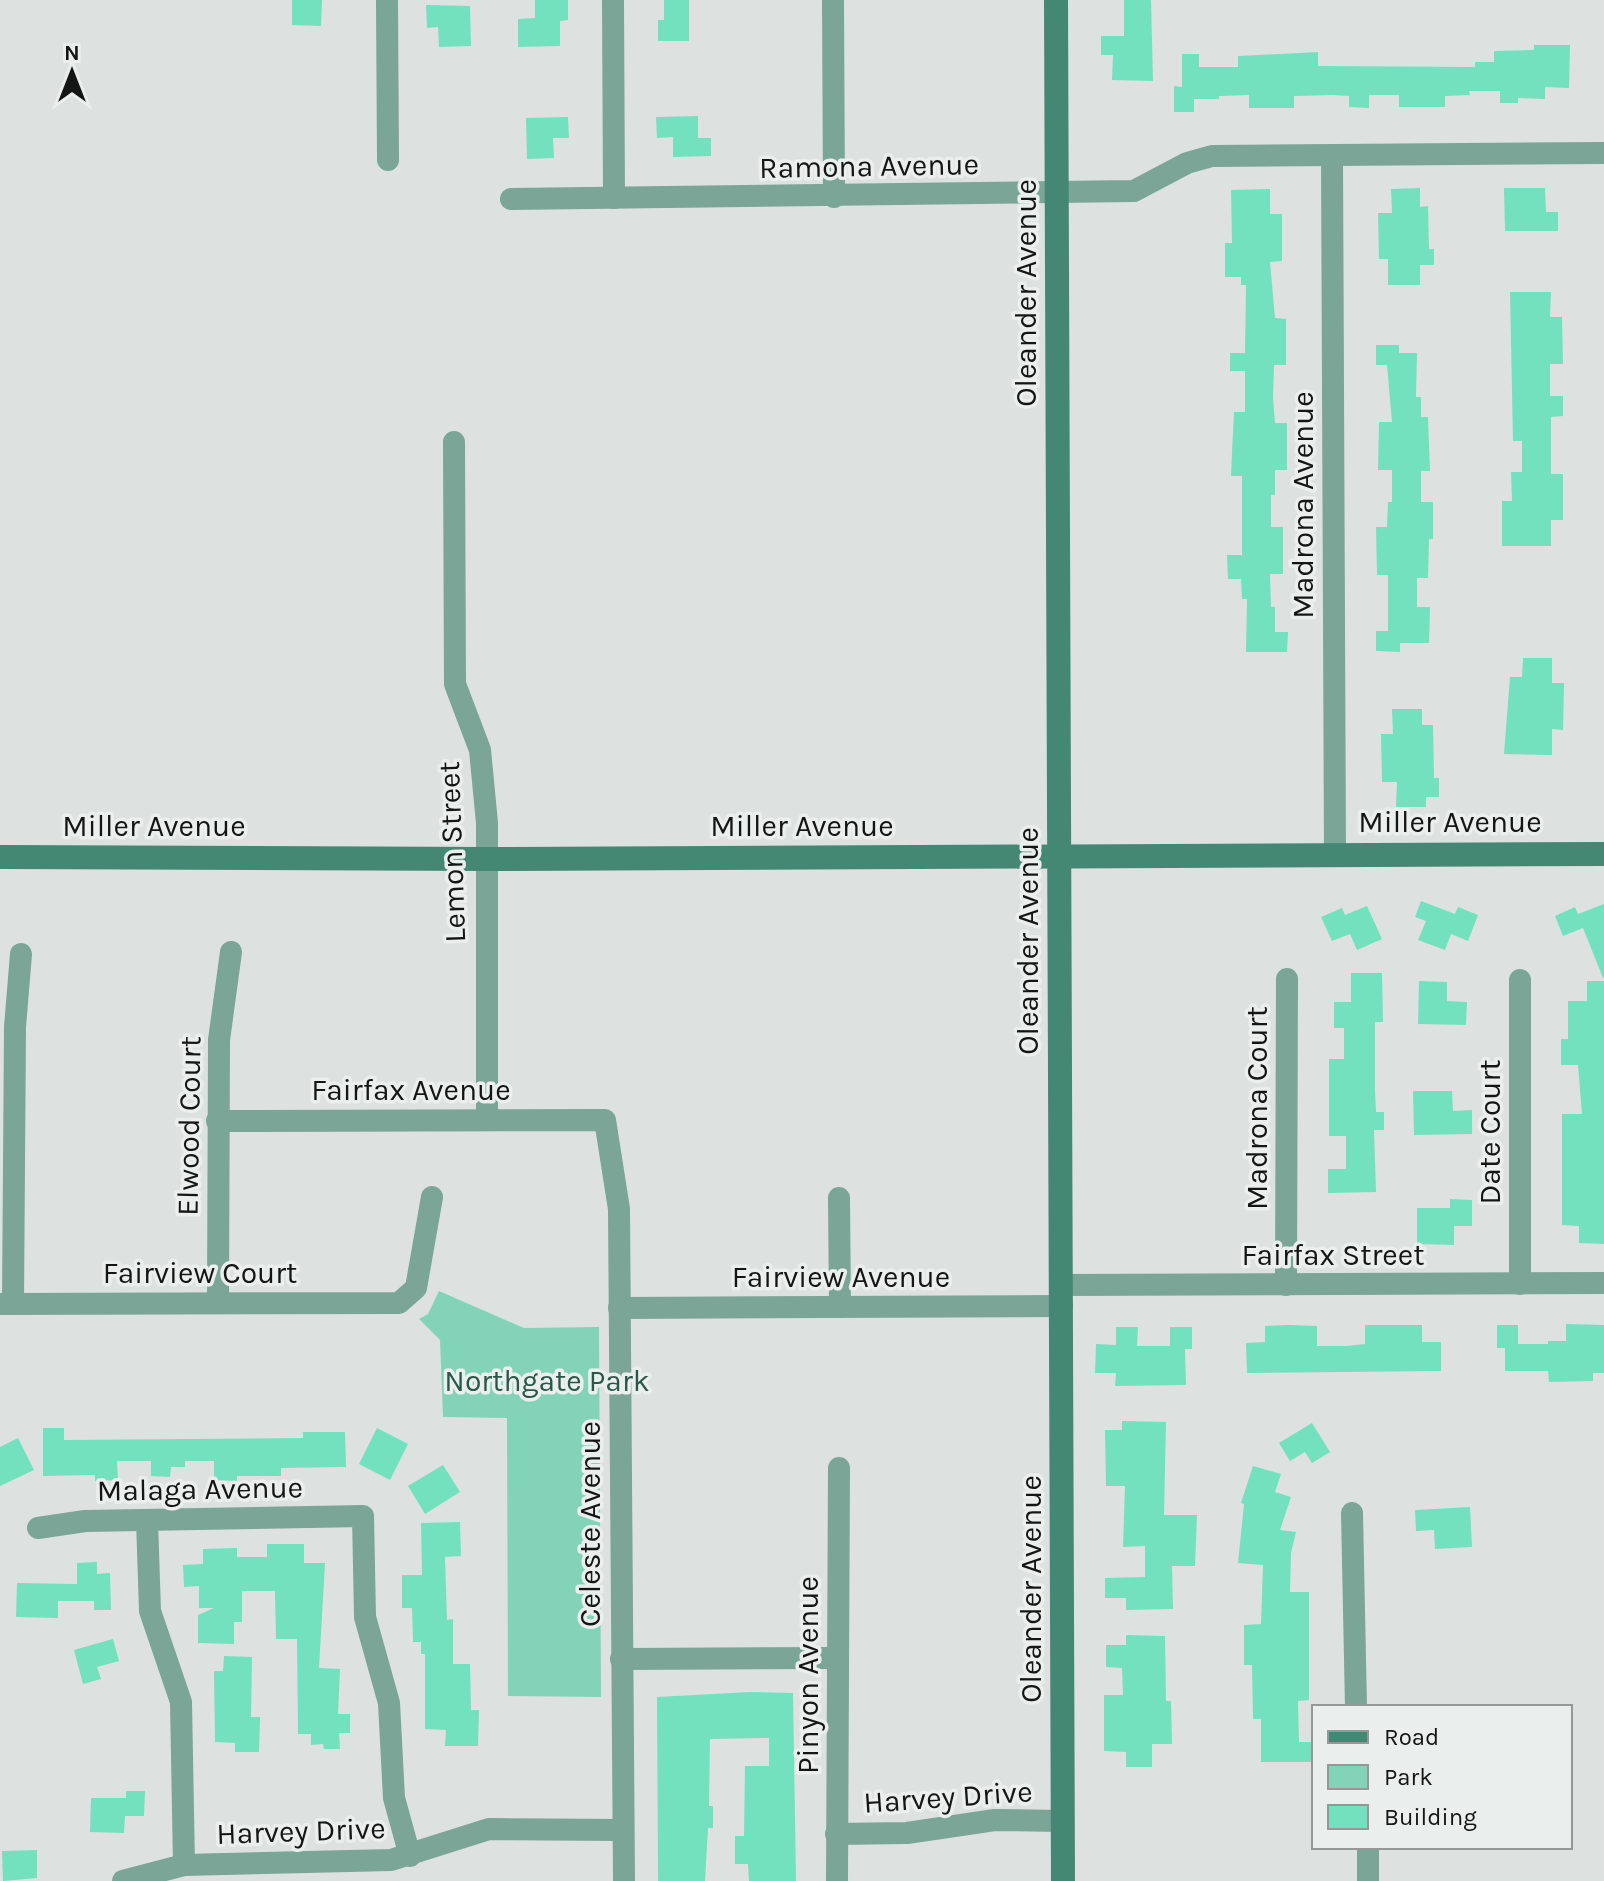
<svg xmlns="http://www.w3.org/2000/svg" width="1604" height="1881" font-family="Karla,sans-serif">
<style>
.green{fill:#83d3b9}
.building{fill:#73e0be}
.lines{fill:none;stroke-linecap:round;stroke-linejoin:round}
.street{stroke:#7ba596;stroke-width:22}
.secondary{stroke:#448772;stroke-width:24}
.labels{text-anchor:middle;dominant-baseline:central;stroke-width:7;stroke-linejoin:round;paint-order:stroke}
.street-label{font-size:30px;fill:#141515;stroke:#eaefed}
.park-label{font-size:30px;fill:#29584a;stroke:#eaefed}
</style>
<rect width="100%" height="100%" fill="#dde2e0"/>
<polygon class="green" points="439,1291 524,1328 599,1327 601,1697 508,1696 507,1418 443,1417 440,1340 419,1319 428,1314"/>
<g class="building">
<polygon points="292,0 322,0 321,26 292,25"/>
<polygon points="535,0 568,0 568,20 560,21 560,46 518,47 518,19 535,18"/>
<polygon points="664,0 689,0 689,41 658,41 658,20 664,20"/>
<polygon points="1124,0 1151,0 1153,81 1112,80 1113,55 1101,55 1101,36 1124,36"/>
<polygon points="426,5 470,6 471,46 439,47 438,27 427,28"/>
<polygon points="1534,45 1570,45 1569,88 1545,87 1545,99 1518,98 1518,103 1500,103 1500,91 1469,91 1470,95 1445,96 1445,107 1399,107 1399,95 1369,95 1369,108 1349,107 1349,96 1332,95 1294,96 1294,108 1249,108 1249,95 1219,96 1219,99 1194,99 1194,112 1174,112 1174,86 1182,87 1182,54 1199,54 1199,67 1238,67 1238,56 1318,52 1318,66 1475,67 1475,62 1494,62 1494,51 1534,50"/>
<polygon points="698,116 698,138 711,138 711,156 673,157 673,137 657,138 656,117"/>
<polygon points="568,117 569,138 553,138 554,158 527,159 526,118"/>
<polygon points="1420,188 1420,207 1428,206 1429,249 1434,249 1434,265 1420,265 1420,285 1388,285 1388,259 1379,259 1378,213 1392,213 1391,189"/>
<polygon points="1504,188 1545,188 1546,212 1558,212 1558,231 1505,231"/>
<polygon points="1270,189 1270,214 1282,214 1282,261 1270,262 1275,318 1286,319 1286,365 1274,365 1273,398 1275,423 1287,423 1287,470 1275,470 1275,495 1271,495 1271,527 1283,527 1283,574 1270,574 1271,607 1275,607 1275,632 1288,632 1287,652 1246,652 1247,599 1242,599 1241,579 1228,579 1227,555 1242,555 1242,476 1231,476 1232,452 1234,412 1245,412 1245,371 1230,371 1230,353 1245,353 1246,285 1241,285 1241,277 1225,277 1225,243 1232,243 1231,190"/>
<polygon points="1510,292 1551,292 1550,317 1562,317 1563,364 1550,364 1550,396 1563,396 1563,416 1551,417 1551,474 1563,474 1563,520 1551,520 1551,546 1502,546 1502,501 1512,501 1511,472 1522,472 1522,441 1513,441"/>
<polygon points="1376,345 1399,345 1399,353 1417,353 1416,397 1421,397 1421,417 1428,417 1430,471 1421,471 1421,502 1433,502 1433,539 1429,539 1428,578 1417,578 1417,607 1430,607 1429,643 1400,643 1400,652 1376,651 1376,631 1388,631 1388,575 1377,575 1376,527 1387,527 1388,502 1392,502 1392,470 1378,470 1379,422 1392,422 1387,365 1376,365"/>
<polygon points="1523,658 1552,658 1552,683 1564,683 1563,730 1552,729 1552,755 1504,754 1510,677 1522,677"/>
<polygon points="1392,709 1422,709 1422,725 1433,725 1434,778 1439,778 1439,797 1426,797 1426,807 1396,807 1397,782 1382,782 1381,734 1393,734"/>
<polygon points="1421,901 1455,914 1458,907 1478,915 1468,941 1451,934 1445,950 1418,940 1426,921 1415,917"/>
<polygon points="1604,904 1604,978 1603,978 1583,928 1563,936 1555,916 1575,907 1578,914"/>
<polygon points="1367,906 1382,939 1357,950 1350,934 1332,941 1321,917 1342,908 1345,915"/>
<polygon points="1351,973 1382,973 1383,1022 1375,1022 1375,1091 1376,1112 1384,1112 1384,1130 1374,1130 1376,1192 1328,1193 1328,1169 1346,1169 1346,1136 1329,1136 1329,1059 1344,1059 1344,1028 1334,1028 1334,1002 1351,1002"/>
<polygon points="1419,981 1447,982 1447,1001 1467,1002 1466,1025 1418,1024"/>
<polygon points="1587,981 1604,981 1604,1244 1579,1243 1579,1226 1562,1225 1562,1114 1582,1114 1578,1065 1561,1065 1561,1039 1568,1039 1568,1001 1587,1001"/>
<polygon points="1413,1091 1452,1091 1453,1111 1472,1110 1472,1134 1414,1135"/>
<polygon points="1450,1199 1472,1200 1472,1226 1454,1226 1454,1245 1417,1244 1417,1208 1450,1208"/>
<polygon points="1566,1324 1604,1325 1604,1373 1593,1373 1593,1381 1549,1382 1548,1371 1505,1371 1505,1348 1497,1348 1497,1325 1518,1325 1518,1344 1548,1344 1548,1341 1566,1341"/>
<polygon points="1290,1325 1317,1326 1317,1346 1346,1346 1365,1344 1365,1325 1422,1325 1422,1342 1441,1342 1441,1371 1247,1373 1246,1343 1265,1342 1265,1326"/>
<polygon points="1116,1327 1138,1327 1137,1346 1170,1346 1170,1327 1192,1327 1192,1349 1185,1349 1186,1385 1115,1386 1116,1373 1095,1373 1096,1344 1116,1345"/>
<polygon points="1122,1421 1166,1422 1164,1515 1197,1515 1195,1566 1172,1566 1173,1609 1126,1610 1126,1598 1105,1598 1105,1578 1145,1577 1145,1546 1123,1547 1125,1486 1106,1486 1105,1430 1122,1430"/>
<polygon points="1312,1423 1330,1452 1312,1463 1305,1452 1290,1461 1279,1443"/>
<polygon points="43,1428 64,1428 64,1440 303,1438 303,1432 345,1432 346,1467 281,1468 281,1476 237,1476 237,1481 214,1480 214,1461 185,1461 185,1467 171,1467 170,1477 151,1476 151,1461 117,1461 118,1480 95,1481 95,1475 43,1476"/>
<polygon points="377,1428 408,1444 390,1480 359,1464"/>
<polygon points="18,1438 34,1470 0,1486 0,1447"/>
<polygon points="443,1465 460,1492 425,1514 408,1486"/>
<polygon points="1253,1466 1281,1474 1275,1492 1291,1497 1280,1530 1296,1532 1291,1553 1290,1592 1309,1592 1309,1700 1298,1701 1299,1742 1314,1742 1314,1762 1261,1762 1261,1719 1253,1719 1252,1665 1244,1665 1244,1625 1261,1624 1263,1565 1238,1563 1244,1504 1241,1503"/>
<polygon points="1470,1507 1472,1547 1435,1549 1434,1530 1416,1531 1415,1510"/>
<polygon points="460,1522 461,1556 445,1557 447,1620 453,1619 453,1664 470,1664 471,1710 479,1710 478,1746 445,1746 446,1730 425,1729 425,1654 421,1654 421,1642 413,1642 412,1608 402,1608 402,1575 422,1575 421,1523"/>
<polygon points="267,1544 304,1544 304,1563 325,1563 319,1668 340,1669 338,1714 350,1714 350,1733 339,1733 340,1749 324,1749 323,1744 311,1745 311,1734 298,1734 297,1639 276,1639 275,1591 242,1591 242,1622 234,1622 234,1644 198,1643 198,1615 214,1608 199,1608 199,1586 184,1587 183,1565 203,1564 203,1549 237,1548 237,1557 267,1557"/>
<polygon points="97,1562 97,1574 110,1573 111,1610 94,1610 94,1601 58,1601 58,1618 16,1617 17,1583 77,1584 77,1563"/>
<polygon points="1126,1635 1165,1636 1166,1701 1171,1701 1172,1744 1152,1744 1152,1767 1126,1767 1126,1752 1104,1751 1104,1695 1123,1695 1122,1668 1106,1667 1106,1645 1126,1645"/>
<polygon points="113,1639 119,1661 97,1667 101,1679 83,1684 74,1650"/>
<polygon points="224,1656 252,1657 251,1717 260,1717 259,1752 235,1752 235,1743 215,1742 214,1671 223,1671"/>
<polygon points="750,1692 793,1693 796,1881 749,1881 748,1864 735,1864 735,1836 744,1836 745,1766 769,1766 769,1738 710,1739 709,1806 713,1806 713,1828 708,1828 705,1881 658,1881 657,1697"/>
<polygon points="126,1791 145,1791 144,1816 125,1816 124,1833 90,1832 91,1798 126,1798"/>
<polygon points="37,1850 37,1878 3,1881 2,1851"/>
</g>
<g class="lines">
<g class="street">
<polyline points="387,0 388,160"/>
<polyline points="613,0 614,198"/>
<polyline points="833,0 834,197"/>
<polyline points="1332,155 1335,855"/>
<polyline points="511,199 1134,191 1187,163 1212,156 1604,153"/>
<polyline points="454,442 455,684 480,750 487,823 487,1119"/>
<polyline points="1520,980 1520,1284"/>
<polyline points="217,1121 605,1120 619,1209 624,1881"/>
<polyline points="839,1198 840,1307"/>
<polyline points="1062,1285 1604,1283"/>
<polyline points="1286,1285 1287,979"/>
<polyline points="218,1302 219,1040 231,952"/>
<polyline points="13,1303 15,1027 21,954"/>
<polyline points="0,1304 399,1303 416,1288 432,1197"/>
<polyline points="619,1308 1062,1306"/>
<polyline points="1352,1513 1356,1707"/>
<polyline points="147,1520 150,1611 181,1702 184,1865"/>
<polyline points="38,1528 85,1521 363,1516 365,1617 389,1703 394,1798 410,1856"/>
<polyline points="621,1659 838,1658"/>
<polyline points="836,1834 907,1833 995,1820 1063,1821"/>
<polyline points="123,1881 184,1865 391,1860 489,1829 623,1830"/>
<polyline points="837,1881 839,1468"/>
<polyline points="1368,1881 1368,1847"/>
</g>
<g class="secondary">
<polyline points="1056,0 1063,1881"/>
<polyline points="0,857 486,859 1604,854"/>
</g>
</g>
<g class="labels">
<g class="street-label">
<text transform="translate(869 166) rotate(-1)">Ramona Avenue</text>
<text transform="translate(1026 293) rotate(-90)">Oleander Avenue</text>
<text transform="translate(1303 505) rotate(-90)">Madrona Avenue</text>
<text x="1450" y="822">Miller Avenue</text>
<text x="154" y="826">Miller Avenue</text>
<text x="802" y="826">Miller Avenue</text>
<text transform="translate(452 852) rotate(-92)">Lemon Street</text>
<text transform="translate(1028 941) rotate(-90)">Oleander Avenue</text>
<text x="411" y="1090">Fairfax Avenue</text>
<text transform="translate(1257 1108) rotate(-90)">Madrona Court</text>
<text transform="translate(189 1126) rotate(-89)">Elwood Court</text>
<text transform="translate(1490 1132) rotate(-90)">Date Court</text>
<text x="1333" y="1255">Fairfax Street</text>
<text x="200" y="1273">Fairview Court</text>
<text x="841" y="1277">Fairview Avenue</text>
<text transform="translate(200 1489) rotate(-1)">Malaga Avenue</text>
<text transform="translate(590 1524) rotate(-90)">Celeste Avenue</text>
<text transform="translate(1031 1589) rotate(-90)">Oleander Avenue</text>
<text transform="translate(808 1675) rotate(-90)">Pinyon Avenue</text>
<text transform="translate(948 1797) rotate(-4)">Harvey Drive</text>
<text transform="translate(301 1831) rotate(-2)">Harvey Drive</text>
</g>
<g class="park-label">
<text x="547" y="1381">Northgate Park</text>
</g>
</g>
<rect x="1312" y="1705" width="260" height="144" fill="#eaefed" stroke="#949897" stroke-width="2"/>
<rect x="1328" y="1731" width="40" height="12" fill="#448772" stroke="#949897" stroke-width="2"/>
<text x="1384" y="1745" font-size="24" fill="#141515">Road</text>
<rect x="1328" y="1765" width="40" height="24" fill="#83d3b9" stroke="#949897" stroke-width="2"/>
<text x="1384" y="1785" font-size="24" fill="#141515">Park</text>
<rect x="1328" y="1805" width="40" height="24" fill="#73e0be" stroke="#949897" stroke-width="2"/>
<text x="1384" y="1825" font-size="24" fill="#141515">Building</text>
<g transform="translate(72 72)" stroke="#eaefed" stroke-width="6" paint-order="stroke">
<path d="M0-6L14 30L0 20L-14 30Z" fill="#141515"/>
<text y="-12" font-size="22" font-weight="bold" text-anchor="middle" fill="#141515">N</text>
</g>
</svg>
